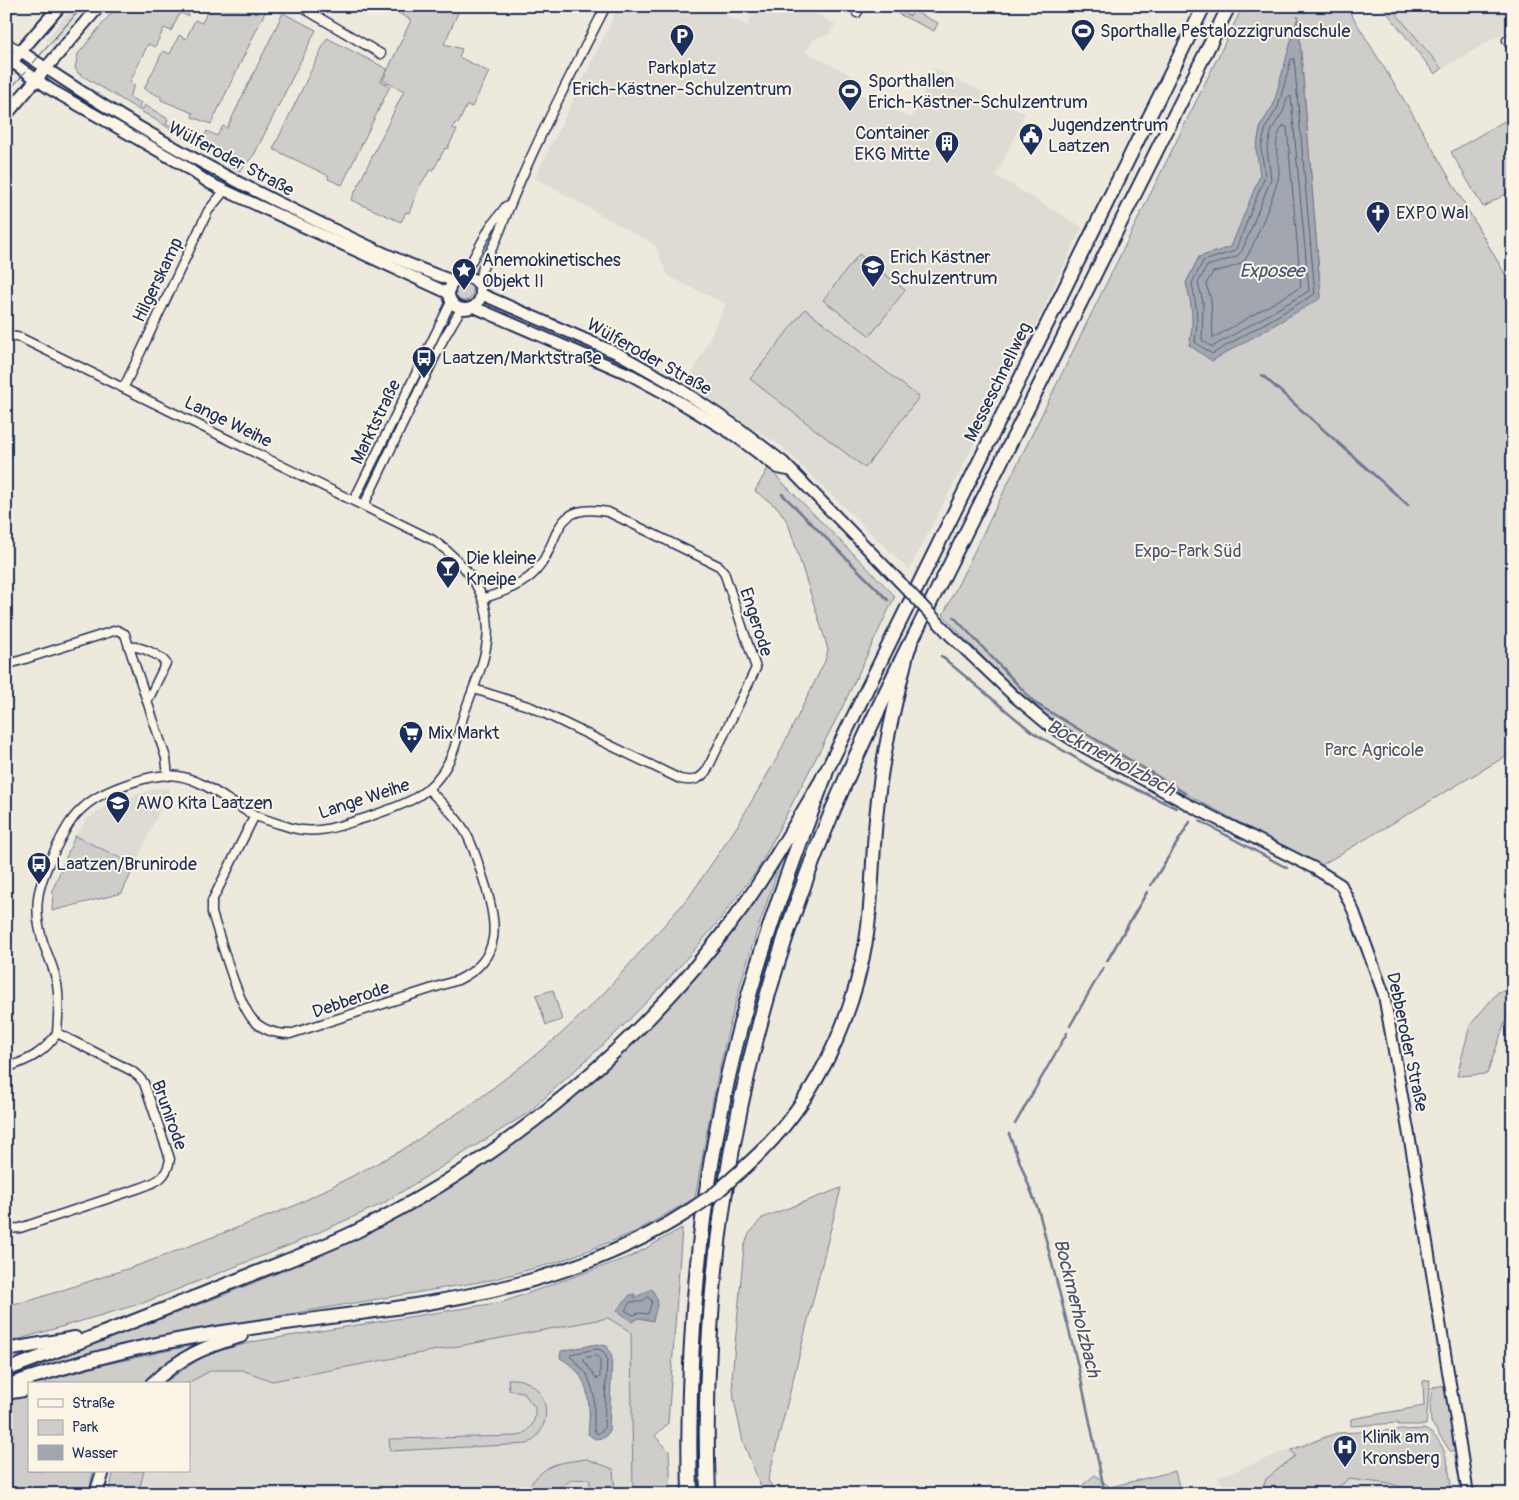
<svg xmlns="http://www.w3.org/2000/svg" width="1519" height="1500" font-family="Pangolin,sans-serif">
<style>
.built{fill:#dedbd4}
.green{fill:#cfcdca;stroke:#757e94;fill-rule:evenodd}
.water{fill:#a2a7af;stroke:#6c778f}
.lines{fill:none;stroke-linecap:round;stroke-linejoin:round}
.shore{stroke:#515f7e;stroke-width:1}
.stream{stroke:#6c778f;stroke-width:2.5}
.minor-casing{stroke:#1b2f5e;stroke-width:11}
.tertiary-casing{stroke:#1b2f5e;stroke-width:14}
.secondary-casing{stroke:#1b2f5e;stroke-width:15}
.trunk-casing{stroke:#1b2f5e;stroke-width:16}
.motorway-casing{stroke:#1b2f5e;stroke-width:18}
.minor{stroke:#fcf5e5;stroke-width:8}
.tertiary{stroke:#fcf5e5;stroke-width:10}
.secondary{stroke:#fcf5e5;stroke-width:11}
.trunk{stroke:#fcf5e5;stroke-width:12}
.motorway{stroke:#fcf5e5;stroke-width:14}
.tram{stroke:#1b2f5e;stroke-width:1}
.tertiary-bridge-casing{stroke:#1b2f5e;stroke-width:14;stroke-linecap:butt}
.trunk-bridge-casing{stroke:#1b2f5e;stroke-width:16;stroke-linecap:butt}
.tertiary-bridge{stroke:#fcf5e5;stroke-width:10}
.trunk-bridge{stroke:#fcf5e5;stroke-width:12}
.labels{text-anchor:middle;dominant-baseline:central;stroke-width:4;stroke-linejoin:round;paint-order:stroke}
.poi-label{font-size:18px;fill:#1b2f5e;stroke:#fcf5e5;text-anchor:start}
.street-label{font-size:18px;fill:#1b2f5e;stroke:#fcf5e5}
.park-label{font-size:18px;fill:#485679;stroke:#fcf5e5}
.water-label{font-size:19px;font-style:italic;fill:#445376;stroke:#fcf5e5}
</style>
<rect width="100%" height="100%" fill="#eee9dd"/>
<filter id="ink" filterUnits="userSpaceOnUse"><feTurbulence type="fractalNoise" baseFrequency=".02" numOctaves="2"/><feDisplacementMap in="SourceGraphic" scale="10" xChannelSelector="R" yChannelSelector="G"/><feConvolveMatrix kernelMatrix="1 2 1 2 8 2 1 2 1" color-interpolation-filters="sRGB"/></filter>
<g filter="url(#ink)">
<g class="built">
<polygon points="73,6 86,6 53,46 46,40"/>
<polygon points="619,6 710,6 747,26 756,6 803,6 836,25 827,35 814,39 806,52 859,79 854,91 908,117 912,117 935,69 1025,113 996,176 1082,227 1034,328 909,570 781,446 686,386 726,304 668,276 655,245 535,178"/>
<polygon points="1390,6 1513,6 1513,27 1442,69"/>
<polygon points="170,788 135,865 75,836 87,819 107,805 154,789"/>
<polygon points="576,1301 635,1329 638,1494 135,1494 141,1471 189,1471 189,1384 177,1384 211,1361"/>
<polygon points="1424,1429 1433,1434 1441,1444 1452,1494 1194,1494 1222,1484 1219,1477 1329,1434"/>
</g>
<g class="green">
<polygon points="117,6 192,6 188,16 180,13 171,31 164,28 155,47 148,44 130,82 135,85 129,97 141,103 139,107 143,109 145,105 168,119 166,124 170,126 173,122 199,136 197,140 201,143 207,131 217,136 223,126 227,128 283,13 316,30 254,155 240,171 78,73 75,68 78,54"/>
<polygon points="210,6 268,6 211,124 192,117 193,113 161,100 161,97 144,89 163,51 170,54 179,35 186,39 195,20 202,23"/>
<polygon points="386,6 461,6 444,44 462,49 459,57 489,72 472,107 467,105 458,124 455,123 453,128 457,130 447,149 445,148 433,171 430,170 419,187 409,213 406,212 401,222 351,200 404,91 383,80 411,20"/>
<polygon points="882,6 896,6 895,9 910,16 913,11 938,23 934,31"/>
<path d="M1243 6H1346L1412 113 1513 288V752L1320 866 1071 732C1022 699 983 658 943 615ZM1298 18 1321 297 1189 345C1195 323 1192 304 1186 283L1199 257 1231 247 1261 175 1256 149 1261 125 1273 106Z"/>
<polygon points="1382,6 1390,6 1442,69 1435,74"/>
<polygon points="327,38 387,69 381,81 390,86 342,185 328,179 329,176 273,149"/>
<polygon points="1513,116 1513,190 1483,207 1451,152"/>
<polygon points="859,254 905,290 870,336 823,300"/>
<circle cx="464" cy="292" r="9"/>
<polygon points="805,309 919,397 865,468 750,379"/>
<polygon points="768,468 895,596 841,710 758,869 714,927 664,984 618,1031 528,1113 382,1204 295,1243 143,1303 6,1343 6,1305 29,1301 142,1264 294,1206 399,1152 476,1101 519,1068 560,1035 603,994 689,897 736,828 777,758 825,661 828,650 825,639 788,523 778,508 755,491"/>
<polygon points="75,836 135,865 122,893 52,911 53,889"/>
<path d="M780 864C767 902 753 941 742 979 721 1051 708 1124 695 1198L635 1232 558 1262 491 1280 189 1331 118 1345 6 1379C16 1369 40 1364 54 1359 117 1334 182 1312 246 1286 397 1226 538 1141 652 1025 700 976 741 920 780 864Z"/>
<polygon points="553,990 562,1020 546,1025 536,995"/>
<polygon points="1513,990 1513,1000 1487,1074 1457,1076 1470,1025 1498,992"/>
<polygon points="841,1188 768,1480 776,1494 764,1494 743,1442 734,1400 732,1377 744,1247 749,1234 762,1218"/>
<polygon points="682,1228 668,1423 655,1436 669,1451 671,1494 633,1494 631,1332 608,1318 272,1381 242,1370 212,1370 186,1384 162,1384 207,1354 257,1341 503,1302 632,1256"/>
<polygon points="202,1343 178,1355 144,1384 38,1383 103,1365"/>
<path d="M508 1379C547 1376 559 1424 528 1444L390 1451 389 1439 518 1436C531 1431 536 1421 535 1408L523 1392 509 1390Z"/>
<polygon points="1430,1380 1426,1425 1398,1425 1398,1423 1351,1426 1351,1419 1424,1406 1423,1381"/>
<polygon points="1447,1385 1457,1451 1450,1451 1431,1422 1430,1403 1433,1387"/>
<polygon points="29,1393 29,1471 93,1471 89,1494 6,1494 6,1398"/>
<path d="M1424 1429C1448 1439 1449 1471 1452 1494H1425L1391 1484 1348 1479C1329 1500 1288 1494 1261 1494L1266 1479 1295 1456 1291 1450 1337 1433Z"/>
<path d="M587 1459 613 1469 615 1494H592L589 1479 571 1480 551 1494H523C546 1463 550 1464 587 1459Z"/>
<polygon points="114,1471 144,1471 138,1494 108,1494"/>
<polygon points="1175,1471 1181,1494 1072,1494 1095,1475 1110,1487"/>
</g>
<g class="water">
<path d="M1298 16 1321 298 1212 361 1189 345C1195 323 1192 304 1186 283L1199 257 1231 247 1260 175 1256 149 1261 125 1273 106Z"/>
<polygon points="652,1289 658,1301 653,1321 639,1318 632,1322 617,1310 630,1295 635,1294 634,1298"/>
<path d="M597 1344 607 1346 612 1356 609 1432 604 1438 595 1439 588 1434C591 1403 590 1374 560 1358L561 1351Z"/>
</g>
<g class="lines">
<g class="shore">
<path d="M1294 59 1315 294 1212 354 1195 342C1199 318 1196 306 1192 283L1203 261 1232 252 1236 249 1265 176 1261 149 1266 127 1278 107 1291 60Z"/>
<polygon points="1291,97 1309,291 1212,347 1202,340 1203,302 1198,283 1207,266 1236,257 1242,251 1271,179 1267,149 1272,129 1284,110 1287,98"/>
<path d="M1283 126 1287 127 1301 287 1213 338 1211 300 1206 284 1213 272C1222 269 1237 268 1245 260 1251 253 1279 183 1279 174 1279 156 1271 142 1283 126Z"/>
<polygon points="648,1297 652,1301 648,1314 639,1313 633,1315 625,1310 630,1302 641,1302"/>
<polygon points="597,1349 603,1351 607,1358 604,1429 597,1434 594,1430 594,1394 587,1374 570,1356 572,1354"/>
<polygon points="596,1356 600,1359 600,1377 597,1379 583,1360 585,1358"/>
</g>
<g class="stream">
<polyline points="1262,375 1408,505"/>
<polyline points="782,494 888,600"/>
<polyline points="954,617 1035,703 1185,793"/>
<polyline points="941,656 1032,732 1096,770 1176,808"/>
<polyline points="1200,821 1287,868"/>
<polyline points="1151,885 1190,822"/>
<polyline points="1107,961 1147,892"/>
<polyline points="1070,1026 1103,968"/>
<polyline points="1015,1124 1067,1033"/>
<polyline points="1009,1134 1039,1212 1079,1370 1105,1494"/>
</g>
<defs>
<g id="minor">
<polyline points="310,6 308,11 381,54"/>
<polyline points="857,13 861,6"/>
<polyline points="1513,36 1507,40 1513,50"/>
<polyline points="6,42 22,52"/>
<polyline points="463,277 490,227 506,206"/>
<path d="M478 283C482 264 493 249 500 231 529 154 568 80 606 6"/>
<path d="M6 335 21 338 433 540C467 564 493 596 487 641 484 666 472 690 464 714 459 729 457 746 449 761 430 799 400 806 362 819 339 826 317 835 292 828 280 824 265 820 254 815 229 803 205 780 178 776 153 772 103 790 85 806 70 818 63 834 55 850 38 885 31 907 44 945 49 958 55 971 57 984 60 1000 58 1017 57 1033 44 1053 29 1060 6 1068"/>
<polyline points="124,387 208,211 225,190"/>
<polyline points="354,500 451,302"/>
<polyline points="364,505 444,338 461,309"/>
<polyline points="6,665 117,630 125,634 129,647"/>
<path d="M474 689 531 707 680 779C692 782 700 780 707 770L756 668 724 572 719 566 608 512C549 501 562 543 535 572 523 585 501 593 484 598"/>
<path d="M146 698 129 647C139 645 160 655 166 663L150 696 146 698 166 758 168 776"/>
<path d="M255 815 212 901V913C220 937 238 1005 254 1021 264 1031 276 1034 290 1034L458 980C504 958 497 921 484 881 479 866 475 851 468 837 460 820 442 803 429 790"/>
<path d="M6 1229 20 1228 140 1188C157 1182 167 1178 170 1159L144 1083 139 1077 132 1071 57 1033"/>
</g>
<g id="tertiary">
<path d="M22 52C112 114 206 168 304 215 353 239 402 263 453 281"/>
<polyline points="12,62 50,89 183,165 209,183 448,293"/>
<circle cx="465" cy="293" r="16"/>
<polyline points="481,294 621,355 674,385 740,429 783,462 900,582"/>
<polyline points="474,307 631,375 668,395 734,435 778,468 788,470"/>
<polyline points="951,636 1015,697 1046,723 1086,748 1189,805 1314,868 1341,885 1354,912 1384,995 1414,1163 1468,1494"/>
</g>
<g id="secondary">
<polyline points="6,68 60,6"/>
<polyline points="6,115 99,6"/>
</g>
<g id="trunk">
<path d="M745 1167C811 1108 851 1028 866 941 873 898 872 853 877 809 882 753 896 701 909 646L1229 6"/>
<polyline points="6,1350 75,1338"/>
<path d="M6 1370C86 1340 166 1309 245 1277 283 1262 320 1249 357 1231 509 1156 642 1044 742 908 773 865 798 819 825 774L1204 6"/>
<path d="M152 1384C178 1358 206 1346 241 1336"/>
<path d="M6 1386C73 1363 142 1345 211 1334 375 1307 544 1305 689 1211"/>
<polyline points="6,1393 29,1389"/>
<polyline points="96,1494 103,1471"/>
</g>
<g id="motorway">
<path d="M690 1494C686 1344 699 1193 735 1047 758 954 791 864 825 774"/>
<path d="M708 1494C700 1295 730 1094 796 906 827 816 867 731 909 646"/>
</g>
</defs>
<use href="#minor" class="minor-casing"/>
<use href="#tertiary" class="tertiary-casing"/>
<use href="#secondary" class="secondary-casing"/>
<use href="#trunk" class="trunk-casing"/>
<use href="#motorway" class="motorway-casing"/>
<use href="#minor" class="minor"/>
<use href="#tertiary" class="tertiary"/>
<use href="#secondary" class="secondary"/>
<use href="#trunk" class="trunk"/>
<use href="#motorway" class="motorway"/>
<polyline class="tram" points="6,94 83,6"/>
<defs>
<polyline id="tertiary-bridge" points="900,582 951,636"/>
<polyline id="trunk-bridge" points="689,1211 717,1192 745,1167"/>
</defs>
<use href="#tertiary-bridge" class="tertiary-bridge-casing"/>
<use href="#trunk-bridge" class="trunk-bridge-casing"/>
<use href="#tertiary-bridge" class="tertiary-bridge"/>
<use href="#trunk-bridge" class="trunk-bridge"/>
</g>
</g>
<defs>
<symbol id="stadium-pin" viewBox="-11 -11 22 30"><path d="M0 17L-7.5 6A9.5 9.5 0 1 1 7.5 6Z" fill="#1b2f5e" stroke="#fcf5e5"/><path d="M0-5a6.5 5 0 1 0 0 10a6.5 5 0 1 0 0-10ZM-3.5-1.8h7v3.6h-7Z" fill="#fff"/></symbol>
<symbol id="parking-pin" viewBox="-11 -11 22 30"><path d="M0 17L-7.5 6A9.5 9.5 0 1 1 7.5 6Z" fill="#1b2f5e" stroke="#fcf5e5"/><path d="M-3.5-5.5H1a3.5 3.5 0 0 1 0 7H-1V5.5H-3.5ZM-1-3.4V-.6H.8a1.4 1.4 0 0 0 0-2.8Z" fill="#fff"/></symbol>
<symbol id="civic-pin" viewBox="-11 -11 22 30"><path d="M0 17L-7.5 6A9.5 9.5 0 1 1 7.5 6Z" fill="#1b2f5e" stroke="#fcf5e5"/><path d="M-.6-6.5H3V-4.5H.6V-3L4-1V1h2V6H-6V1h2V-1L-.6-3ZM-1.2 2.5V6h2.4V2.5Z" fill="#fff"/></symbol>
<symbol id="building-pin" viewBox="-11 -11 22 30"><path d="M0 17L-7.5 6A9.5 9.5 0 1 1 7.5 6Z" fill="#1b2f5e" stroke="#fcf5e5"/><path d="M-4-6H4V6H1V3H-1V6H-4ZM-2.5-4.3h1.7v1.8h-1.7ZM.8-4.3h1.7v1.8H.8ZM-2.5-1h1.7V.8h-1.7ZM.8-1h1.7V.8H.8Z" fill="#fff"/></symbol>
<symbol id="church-pin" viewBox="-11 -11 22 30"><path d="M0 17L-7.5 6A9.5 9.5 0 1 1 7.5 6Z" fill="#1b2f5e" stroke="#fcf5e5"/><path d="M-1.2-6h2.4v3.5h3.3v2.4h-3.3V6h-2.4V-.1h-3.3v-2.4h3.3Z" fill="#fff"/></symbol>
<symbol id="school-pin" viewBox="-11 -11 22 30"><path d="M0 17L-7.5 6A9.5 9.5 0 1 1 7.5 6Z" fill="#1b2f5e" stroke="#fcf5e5"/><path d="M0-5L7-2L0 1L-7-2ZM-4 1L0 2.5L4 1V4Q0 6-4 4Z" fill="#fff"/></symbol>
<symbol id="sight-pin" viewBox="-11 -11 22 30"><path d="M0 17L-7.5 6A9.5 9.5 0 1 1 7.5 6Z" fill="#1b2f5e" stroke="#fcf5e5"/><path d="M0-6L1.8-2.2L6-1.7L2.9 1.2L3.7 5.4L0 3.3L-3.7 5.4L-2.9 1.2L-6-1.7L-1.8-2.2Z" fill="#fff"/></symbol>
<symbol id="bus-pin" viewBox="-11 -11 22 30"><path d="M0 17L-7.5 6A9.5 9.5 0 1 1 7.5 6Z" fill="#1b2f5e" stroke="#fcf5e5"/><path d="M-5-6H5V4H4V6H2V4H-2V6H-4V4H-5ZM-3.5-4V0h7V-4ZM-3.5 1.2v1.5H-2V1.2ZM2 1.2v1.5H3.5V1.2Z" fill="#fff"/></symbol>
<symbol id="bar-pin" viewBox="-11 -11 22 30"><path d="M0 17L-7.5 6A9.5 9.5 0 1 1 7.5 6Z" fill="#1b2f5e" stroke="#fcf5e5"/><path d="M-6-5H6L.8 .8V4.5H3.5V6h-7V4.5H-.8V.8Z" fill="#fff"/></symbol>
<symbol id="supermarket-pin" viewBox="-11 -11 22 30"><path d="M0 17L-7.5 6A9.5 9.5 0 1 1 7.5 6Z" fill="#1b2f5e" stroke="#fcf5e5"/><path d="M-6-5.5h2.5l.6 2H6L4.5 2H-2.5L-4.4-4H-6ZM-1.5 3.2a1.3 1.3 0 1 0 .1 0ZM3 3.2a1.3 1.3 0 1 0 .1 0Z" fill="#fff"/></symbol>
<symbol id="hospital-pin" viewBox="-11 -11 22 30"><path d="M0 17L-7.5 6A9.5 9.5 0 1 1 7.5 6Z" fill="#1b2f5e" stroke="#fcf5e5"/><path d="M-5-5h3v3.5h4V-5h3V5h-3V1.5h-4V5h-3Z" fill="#fff"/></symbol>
</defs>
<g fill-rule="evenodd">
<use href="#stadium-pin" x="1069" y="17" width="28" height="38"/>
<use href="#parking-pin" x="668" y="22" width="28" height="38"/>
<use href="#stadium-pin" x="836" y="77" width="28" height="38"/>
<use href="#civic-pin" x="1017" y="121" width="28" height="38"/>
<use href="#building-pin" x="933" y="129" width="28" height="38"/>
<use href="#church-pin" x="1364" y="199" width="28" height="38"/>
<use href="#school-pin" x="859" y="253" width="28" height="38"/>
<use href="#sight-pin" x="450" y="256" width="28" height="38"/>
<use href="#bus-pin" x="410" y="344" width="28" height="38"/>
<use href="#bar-pin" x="434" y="554" width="28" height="38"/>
<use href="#supermarket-pin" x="397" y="719" width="28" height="38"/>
<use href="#school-pin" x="104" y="789" width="28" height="38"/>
<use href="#bus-pin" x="25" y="850" width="28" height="38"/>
<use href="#hospital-pin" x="1331" y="1433" width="28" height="38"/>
</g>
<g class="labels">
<g class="poi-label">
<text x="1100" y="31">Sporthalle Pestalozzigrundschule</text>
<text x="682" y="68" text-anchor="middle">Parkplatz<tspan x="682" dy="21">Erich-Kästner-Schulzentrum</tspan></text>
<text x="868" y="81">Sporthallen<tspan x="868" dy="21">Erich-Kästner-Schulzentrum</tspan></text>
<text x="1048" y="125">Jugendzentrum<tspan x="1048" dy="21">Laatzen</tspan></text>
<text x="930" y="133" text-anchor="end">Container<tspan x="930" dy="21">EKG Mitte</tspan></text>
<text x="1396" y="213">EXPO Wal</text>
<text x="890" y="257">Erich Kästner<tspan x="890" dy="21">Schulzentrum</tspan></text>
<text x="482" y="260">Anemokinetisches<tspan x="482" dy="21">Objekt II</tspan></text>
<text x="442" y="358">Laatzen/Marktstraße</text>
<text x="466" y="558">Die kleine<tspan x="466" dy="21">Kneipe</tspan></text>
<text x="428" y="733">Mix Markt</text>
<text x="136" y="803">AWO Kita Laatzen</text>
<text x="56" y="864">Laatzen/Brunirode</text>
<text x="1362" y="1437">Klinik am<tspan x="1362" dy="21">Kronsberg</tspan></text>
</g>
<g class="street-label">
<text transform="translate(231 159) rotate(28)">Wülferoder Straße</text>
<text transform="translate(158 280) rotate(-64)">Hilgerskamp</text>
<text transform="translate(649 357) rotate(29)">Wülferoder Straße</text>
<text transform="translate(998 382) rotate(-64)">Messeschnellweg</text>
<text transform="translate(228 422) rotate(26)">Lange Weihe</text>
<text transform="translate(376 422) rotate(-64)">Marktstraße</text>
<text transform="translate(756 622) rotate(72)">Engerode</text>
<text transform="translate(364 799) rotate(-18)">Lange Weihe</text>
<text transform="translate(351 1000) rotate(-19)">Debberode</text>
<text transform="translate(1407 1042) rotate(78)">Debberoder Straße</text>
<text transform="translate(169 1115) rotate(70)">Brunirode</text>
</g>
<g class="park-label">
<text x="1188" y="551">Expo-Park Süd</text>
<text x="1374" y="750">Parc Agricole</text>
</g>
<g class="water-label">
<text x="1272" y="271">Exposee</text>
<text transform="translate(1111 758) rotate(28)">Bockmerholzbach</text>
<text transform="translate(1077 1308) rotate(76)">Bockmerholzbach</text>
</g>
</g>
<rect width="1519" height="1500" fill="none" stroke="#fcf5e5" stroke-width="25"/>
<rect x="12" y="12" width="1494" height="1475" fill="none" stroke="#1b2f5e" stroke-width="2" filter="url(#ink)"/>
<rect x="28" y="1382" width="162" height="90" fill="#fcf5e5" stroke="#a2a6af"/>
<rect x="38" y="1399" width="25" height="8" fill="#fcf5e5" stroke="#a2a6af"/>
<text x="72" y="1408" font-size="15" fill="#1b2f5e">Straße</text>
<rect x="38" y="1420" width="25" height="15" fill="#cfcdca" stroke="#a2a6af"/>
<text x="72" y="1432" font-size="15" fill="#1b2f5e">Park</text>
<rect x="38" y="1445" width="25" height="15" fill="#a2a7af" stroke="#a2a6af"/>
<text x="72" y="1458" font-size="15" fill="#1b2f5e">Wasser</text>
</svg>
